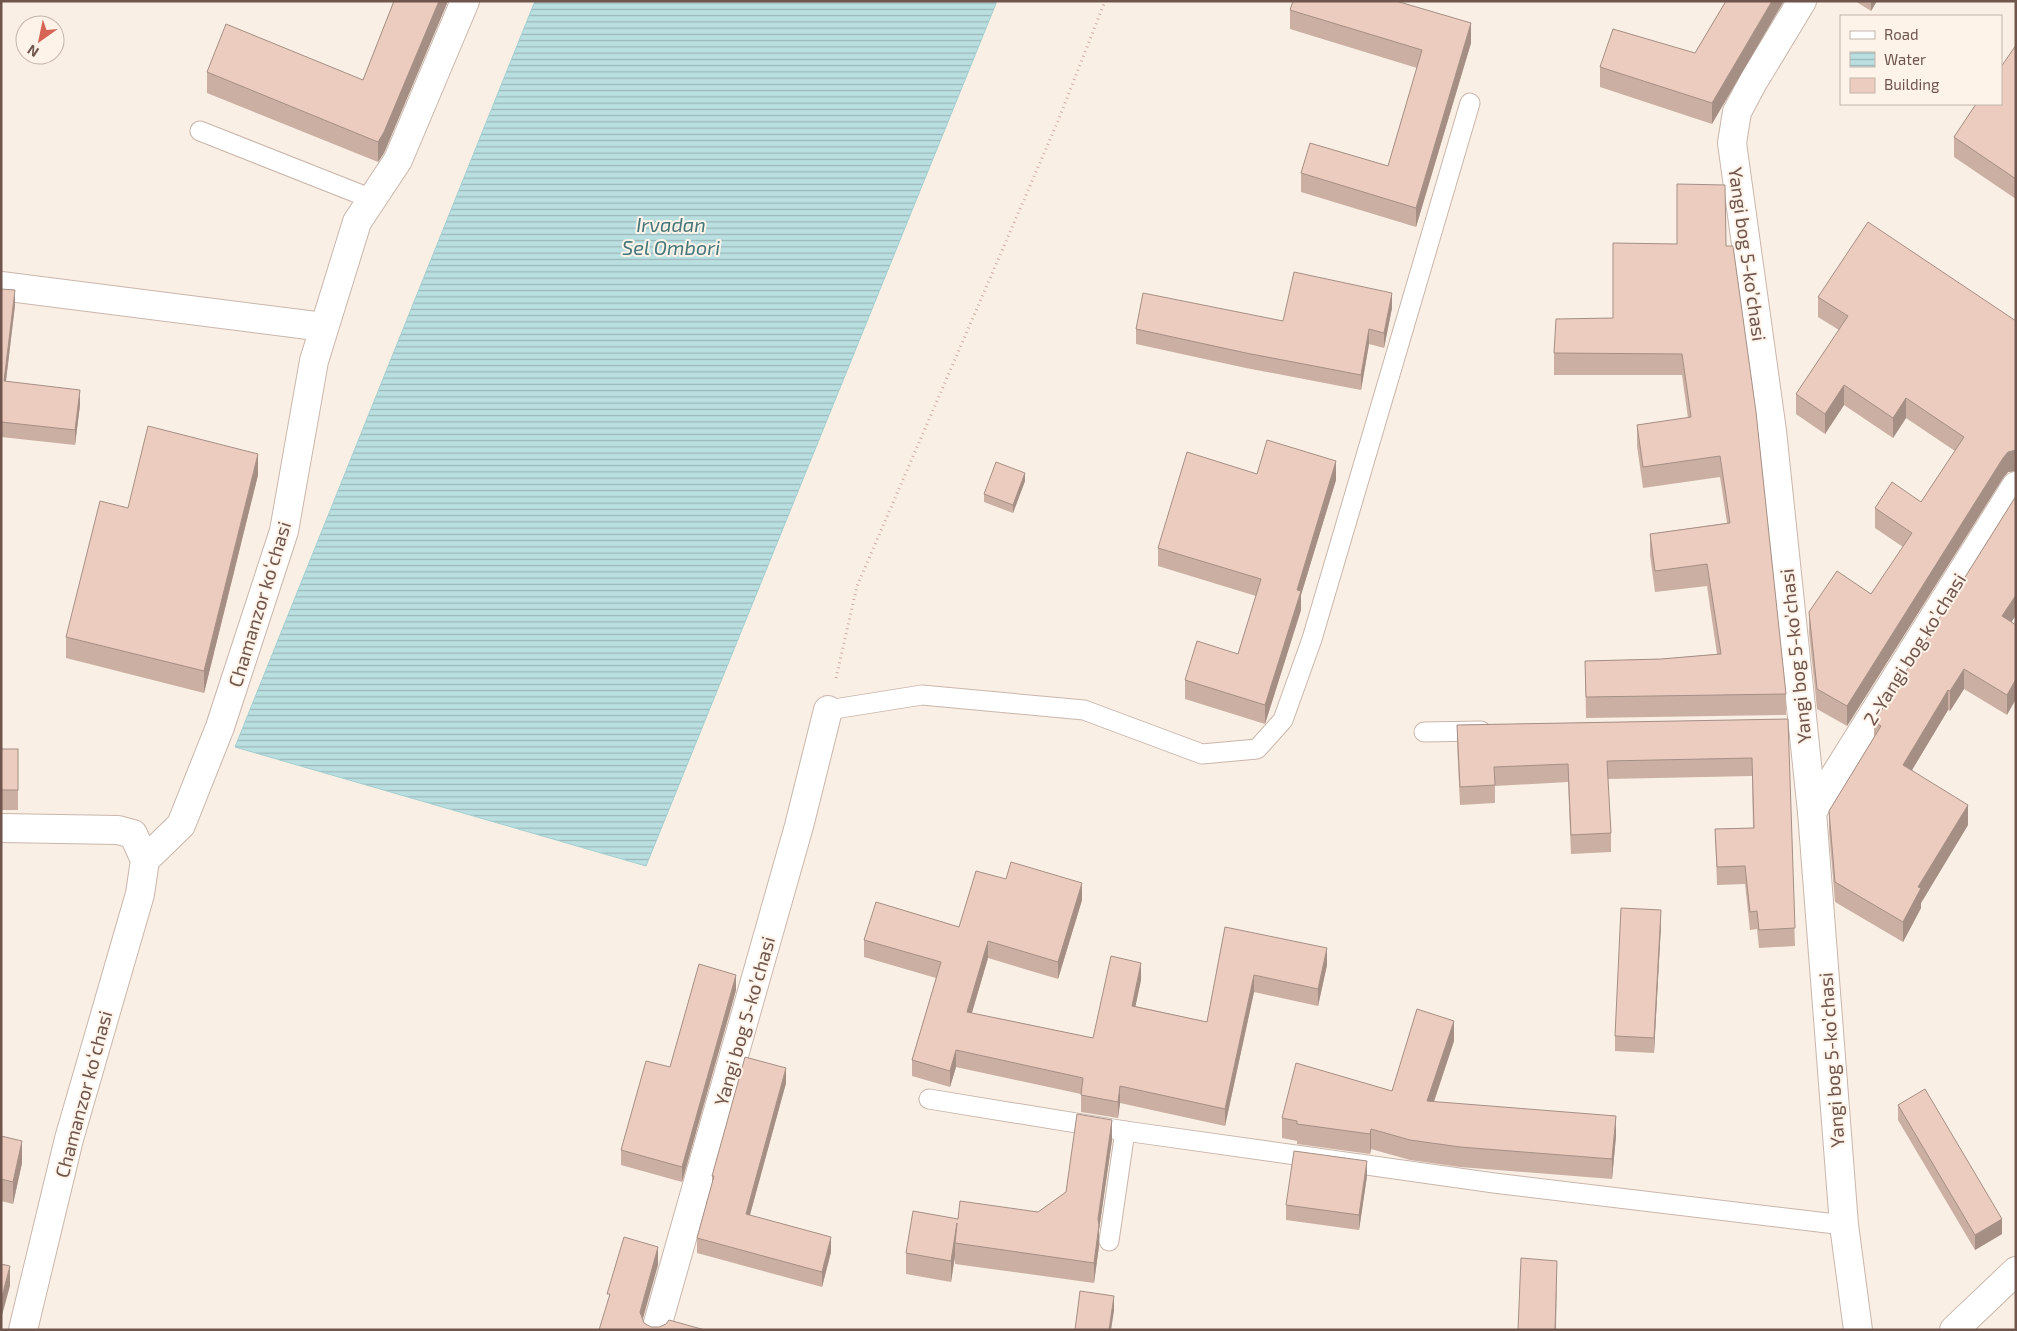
<svg xmlns="http://www.w3.org/2000/svg" width="2017" height="1331" font-family="'Exo 2',sans-serif">
<style>
.water{fill:url(#water-rules);stroke:#a2cfd1}
.lines{fill:none;stroke-linecap:round;stroke-linejoin:round}
.service-casing{stroke:#c9b6ab;stroke-width:21}
.minor-casing{stroke:#c9b6ab;stroke-width:30}
.path{stroke:#d0afa2;stroke-width:3;stroke-dasharray:1 4;stroke-linecap:butt}
.service{stroke:#fff;stroke-width:19}
.minor{stroke:#fff;stroke-width:28}
.wall{fill:#cbafa3}
.shaded-wall{fill:#a58f85}
.building{fill:#ecccbe;stroke:#a58f85}
.labels{text-anchor:middle;dominant-baseline:central;stroke-width:4;stroke-linejoin:round;paint-order:stroke}
.street-label{font-size:19px;fill:#6f554c;stroke:#fdf3e9}
.water-label{font-size:20px;font-style:italic;fill:#45777a;stroke:#fdf3e9}
</style>
<defs>
<pattern id="water-rules" width="6" height="5" patternUnits="userSpaceOnUse" patternTransform="scale(1.25)"><rect width="6" height="5" fill="#badfe1"/><path d="M0 2.5h6" fill="none" stroke="#9bb8b9"/></pattern>
</defs>
<rect width="100%" height="100%" fill="#faefe4"/>
<polygon class="water" points="535,1 997,1 646,866 235,747"/>
<g class="lines">
<defs>
<g id="service">
<polyline points="200,131 372,199"/>
<polyline points="828,710 922,695 1084,710 1202,754 1257,749 1283,720 1312,639 1470,103"/>
<polyline points="1424,732 1481,731"/>
<polyline points="929,1099 1125,1131 1494,1183 1844,1225"/>
<polyline points="1109,1241 1125,1131"/>
</g>
<g id="minor">
<polyline points="1802,1 1753,82 1737,112 1732,143 1772,431 1812,812 1844,1225 1858,1330"/>
<polyline points="1,286 324,327"/>
<polyline points="1812,812 2016,486"/>
<polyline points="1,828 118,830 133,834 145,860 140,894 69,1139 23,1330"/>
<polyline points="145,860 181,825 220,727 284,531 314,361 357,222 398,160 465,1"/>
<polyline points="656,1330 799,826 828,710"/>
<polyline points="1954,1330 2016,1271"/>
</g>
</defs>
<use href="#service" class="service-casing"/>
<use href="#minor" class="minor-casing"/>
<polyline class="path" points="836,678 857,586 1058,121 1105,1"/>
<use href="#service" class="service"/>
<use href="#minor" class="minor"/>
</g>
<g class="wall">
<polygon points="394,1 448,1 384,153 378,162 207,93 207,72 363,80"/>
<polygon points="1726,1 1712,124 1600,87 1600,67 1695,53"/>
<polygon points="1855,1 1877,1 1871,11"/>
<polygon points="1290,10 1471,43 1416,227 1301,192 1301,173 1388,166 1417,68 1290,29"/>
<polygon points="2016,45 2016,199 1954,157 1954,137"/>
<polygon points="1726,246 1786,694 1786,715 1586,718 1585,661 1661,659 1717,654 1707,586 1655,592 1650,555 1650,534 1727,523 1720,477 1643,488 1637,446 1637,425 1688,418 1682,375 1554,375 1554,353 1613,318"/>
<polygon points="1,289 15,305 6,382 80,405 75,445 1,437"/>
<polygon points="1818,297 2016,321 2016,471 2008,472 2003,478 1847,726 1817,709 1809,632 1809,612 1871,594 1903,547 1875,528 1875,508 1921,502 1955,451 1906,418 1893,438 1844,405 1825,434 1796,414 1796,394 1839,330 1818,317"/>
<polygon points="1392,308 1384,348 1369,344 1361,390 1246,368 1136,344 1136,329 1283,321"/>
<polygon points="1257,474 1336,480 1301,595 1301,610 1265,724 1185,699 1185,680 1238,654 1256,596 1158,566 1158,548"/>
<polygon points="258,475 204,693 66,658 66,637 128,508"/>
<polygon points="1025,481 1013,513 984,502 984,494"/>
<polygon points="2016,496 2016,615 2011,622 2007,715 1964,689 1950,711 1948,710 1912,770 1968,825 1921,903 1921,908 1903,942 1835,902 1829,831 1829,811 1874,737 1874,722"/>
<polygon points="1788,719 1795,946 1759,948 1757,929 1750,930 1745,884 1717,885 1715,829 1753,828 1752,776 1608,779 1611,833 1611,852 1571,854 1568,782 1495,786 1495,803 1460,805 1457,743 1457,725"/>
<rect x="1" y="749" width="17" height="61"/>
<polygon points="1082,900 1058,979 988,958 972,1013 1093,1038 1141,980 1135,1006 1207,1022 1225,927 1327,965 1318,1006 1254,992 1225,1126 1120,1103 1118,1118 1081,1112 1081,1094 956,1067 950,1087 912,1076 912,1060 936,978 864,957 864,940 959,927"/>
<polygon points="1661,925 1654,1053 1615,1051 1615,1036"/>
<polygon points="736,990 682,1182 621,1165 621,1150"/>
<polygon points="1454,1041 1434,1102 1616,1136 1612,1179 1460,1167 1410,1160 1371,1149 1370,1154 1297,1144 1297,1141 1282,1138 1282,1118 1392,1091"/>
<polygon points="786,1083 750,1215 831,1252 822,1287 697,1253 697,1238 712,1184 712,1176"/>
<polygon points="1898,1105 2002,1234 1975,1250 1898,1120"/>
<polygon points="1,1136 22,1163 13,1204 1,1201"/>
<polygon points="1112,1140 1099,1230 1099,1246 1094,1283 955,1264 955,1256 951,1282 906,1274 906,1253 958,1219 1038,1212 1066,1192"/>
<polygon points="1367,1176 1359,1230 1286,1220 1286,1205"/>
</g>
<g class="shaded-wall">
<polygon points="439,1 448,1 384,153 378,162 378,142"/>
<polygon points="1772,1 1784,1 1712,124 1712,103"/>
<polygon points="1871,1 1877,1 1871,11"/>
<polygon points="1471,23 1471,43 1416,227 1416,208"/>
<polygon points="15,290 15,305 4,396 4,381"/>
<polygon points="1392,293 1392,308 1384,348 1384,333"/>
<polygon points="1369,329 1369,344 1361,390 1361,375"/>
<polygon points="1844,385 1844,405 1825,434 1825,414"/>
<polygon points="80,390 80,405 75,445 75,430"/>
<polygon points="1906,398 1906,418 1893,438 1893,418"/>
<polygon points="2016,450 2016,471 2008,472 2003,478 1847,726 1847,706 2003,458 2008,452"/>
<polygon points="258,454 258,475 204,693 204,671"/>
<polygon points="1336,461 1336,480 1301,595 1301,610 1265,724 1265,705 1297,590"/>
<polygon points="1025,473 1025,481 1013,513 1013,505"/>
<polygon points="2016,595 2016,615 2002,637 2002,616"/>
<polygon points="1964,669 1964,689 1950,711 1950,691"/>
<polygon points="2016,679 2016,699 2007,715 2007,695"/>
<polygon points="1948,690 1948,710 1903,785 1903,765"/>
<polygon points="1968,805 1968,825 1921,903 1921,908 1903,942 1903,922 1918,887"/>
<polygon points="1082,883 1082,900 1058,979 1058,962"/>
<polygon points="1661,910 1661,925 1654,1053 1654,1038"/>
<polygon points="988,941 988,958 967,1029 967,1012"/>
<polygon points="1327,948 1327,965 1318,1006 1318,989"/>
<polygon points="1141,963 1141,980 1132,1023 1132,1006"/>
<polygon points="736,975 736,990 682,1182 682,1167"/>
<polygon points="1254,975 1254,992 1225,1126 1225,1109"/>
<polygon points="1454,1021 1454,1041 1427,1122 1427,1101"/>
<polygon points="956,1050 956,1067 950,1087 950,1071"/>
<polygon points="786,1068 786,1083 746,1229 746,1214"/>
<polygon points="1120,1086 1120,1103 1118,1118 1118,1102"/>
<polygon points="1616,1116 1616,1136 1612,1179 1612,1159"/>
<polygon points="1112,1120 1112,1140 1099,1230 1099,1246 1094,1283 1094,1263 1098,1219"/>
<polygon points="1371,1129 1371,1149 1370,1154 1370,1134"/>
<polygon points="22,1141 22,1163 13,1204 13,1182"/>
<polygon points="1367,1161 1367,1176 1359,1230 1359,1215"/>
<polygon points="2002,1219 2002,1234 1975,1250 1975,1235"/>
<polygon points="957,1223 955,1243 955,1256 951,1282 951,1261"/>
<polygon points="831,1237 831,1252 822,1287 822,1272"/>
<polygon points="658,1247 658,1265 640,1329 640,1312"/>
<polygon points="1557,1261 1556,1330 1555,1330"/>
<polygon points="10,1266 10,1286 1,1319 1,1300"/>
<polygon points="1114,1296 1114,1311 1111,1330 1109,1330"/>
</g>
<g class="building">
<polygon points="394,1 439,1 384,132 378,142 207,72 226,24 363,80"/>
<polygon points="1293,1 1396,1 1471,23 1416,208 1301,173 1310,143 1388,166 1422,50 1290,10"/>
<polygon points="1726,1 1772,1 1712,103 1600,67 1613,29 1695,53"/>
<polygon points="2016,45 2016,179 1954,137 1976,104 2001,104 2001,67"/>
<polygon points="1677,184 1725,185 1726,246 1733,246 1756,412 1786,694 1586,697 1585,661 1661,659 1721,654 1707,564 1655,571 1650,534 1730,523 1720,456 1643,467 1637,425 1691,417 1682,354 1554,353 1556,319 1613,318 1613,243 1677,244"/>
<polygon points="1868,222 2016,321 2016,450 2008,452 2003,458 1847,706 1817,689 1809,612 1837,571 1871,594 1912,533 1875,508 1892,482 1921,502 1964,437 1906,398 1893,418 1844,385 1825,414 1796,394 1848,316 1818,297"/>
<polygon points="1294,272 1392,293 1384,333 1369,329 1361,375 1246,353 1136,329 1143,293 1283,321"/>
<polygon points="1,289 15,290 4,381 80,390 75,430 1,422"/>
<polygon points="148,426 258,454 204,671 66,637 100,501 128,508"/>
<polygon points="1267,440 1336,461 1297,590 1301,591 1265,705 1185,680 1197,641 1238,654 1261,579 1158,548 1187,452 1257,474"/>
<polygon points="996,462 1025,473 1013,505 984,494"/>
<polygon points="2016,496 2016,595 2002,616 2016,625 2016,679 2007,695 1964,669 1950,691 1948,690 1903,765 1968,805 1918,887 1921,888 1903,922 1835,882 1829,811 1881,726 1874,722"/>
<polygon points="1788,719 1795,928 1759,930 1757,911 1750,912 1745,866 1717,867 1715,829 1754,828 1752,758 1607,761 1611,833 1571,835 1568,764 1494,767 1495,785 1460,787 1457,725"/>
<rect x="1" y="749" width="17" height="41"/>
<polygon points="1011,862 1082,883 1058,962 988,941 967,1012 1093,1038 1111,956 1141,963 1132,1006 1207,1022 1225,927 1327,948 1318,989 1254,975 1225,1109 1120,1086 1118,1102 1081,1095 1083,1078 956,1050 950,1071 912,1060 941,962 864,940 876,902 959,927 976,871 1006,879"/>
<polygon points="1621,908 1661,910 1654,1038 1615,1036"/>
<polygon points="699,964 736,975 682,1167 621,1150 646,1061 670,1067"/>
<polygon points="1417,1009 1454,1021 1427,1101 1616,1116 1612,1159 1460,1147 1410,1140 1371,1129 1370,1134 1297,1124 1297,1121 1282,1118 1296,1063 1392,1091"/>
<polygon points="745,1057 786,1068 746,1214 831,1237 822,1272 697,1238 714,1176 712,1176"/>
<polygon points="1925,1089 2002,1219 1975,1235 1898,1105"/>
<polygon points="1077,1114 1112,1120 1098,1219 1099,1225 1094,1263 955,1243 957,1223 951,1261 906,1253 913,1211 958,1219 960,1201 1038,1212 1066,1192"/>
<polygon points="1,1136 22,1141 13,1182 1,1179"/>
<polygon points="1294,1151 1367,1161 1359,1215 1286,1205"/>
<polygon points="624,1237 658,1247 640,1312 644,1323 651,1327 659,1327 666,1324 669,1320 705,1330 599,1330 610,1294 607,1294"/>
<polygon points="1521,1258 1557,1261 1555,1330 1518,1330"/>
<polygon points="1,1264 10,1266 1,1300"/>
<polygon points="1080,1291 1114,1296 1109,1330 1075,1330"/>
</g>
<g class="labels">
<g class="street-label">
<text transform="translate(1748 254) rotate(82)">Yangi bog 5-koʼchasi</text>
<text transform="translate(259 604) rotate(-73)">Chamanzor koʻchasi</text>
<text transform="translate(1914 649) rotate(-58)">2-Yangi bog koʼchasi</text>
<text transform="translate(1795 656) rotate(-96)">Yangi bog 5-koʼchasi</text>
<text transform="translate(744 1021) rotate(-74)">Yangi bog 5-koʼchasi</text>
<text transform="translate(1831 1060) rotate(-94)">Yangi bog 5-koʼchasi</text>
<text transform="translate(83 1094) rotate(-75)">Chamanzor koʻchasi</text>
</g>
<g class="water-label">
<text x="671" y="224">Irvadan<tspan x="671" dy="23">Sel Ombori</tspan></text>
</g>
</g>
<rect width="2017" height="1331" fill="none" stroke="#6f554c" stroke-width="5"/>
<rect x="1840" y="15" width="162" height="90" fill="#fdf3e9" stroke="#c4b4aa"/>
<rect x="1850" y="31" width="25" height="8" fill="#ffffff" stroke="#c4b4aa"/>
<text x="1884" y="40" font-size="15" fill="#6f554c">Road</text>
<rect x="1850" y="52" width="25" height="15" fill="url(#water-rules)" stroke="#c4b4aa"/>
<text x="1884" y="65" font-size="15" fill="#6f554c">Water</text>
<rect x="1850" y="78" width="25" height="15" fill="#ecccbe" stroke="#c4b4aa"/>
<text x="1884" y="90" font-size="15" fill="#6f554c">Building</text>
<g transform="translate(40 40) rotate(213)"><circle r="24" fill="#fdf3e9" stroke="#c4b4aa"/>
<path d="M0-4L9 19L0 12L-9 19Z" fill="#d76555"/>
<text y="-8" font-size="14" font-weight="bold" text-anchor="middle" fill="#6f554c">N</text>
</g>
</svg>
